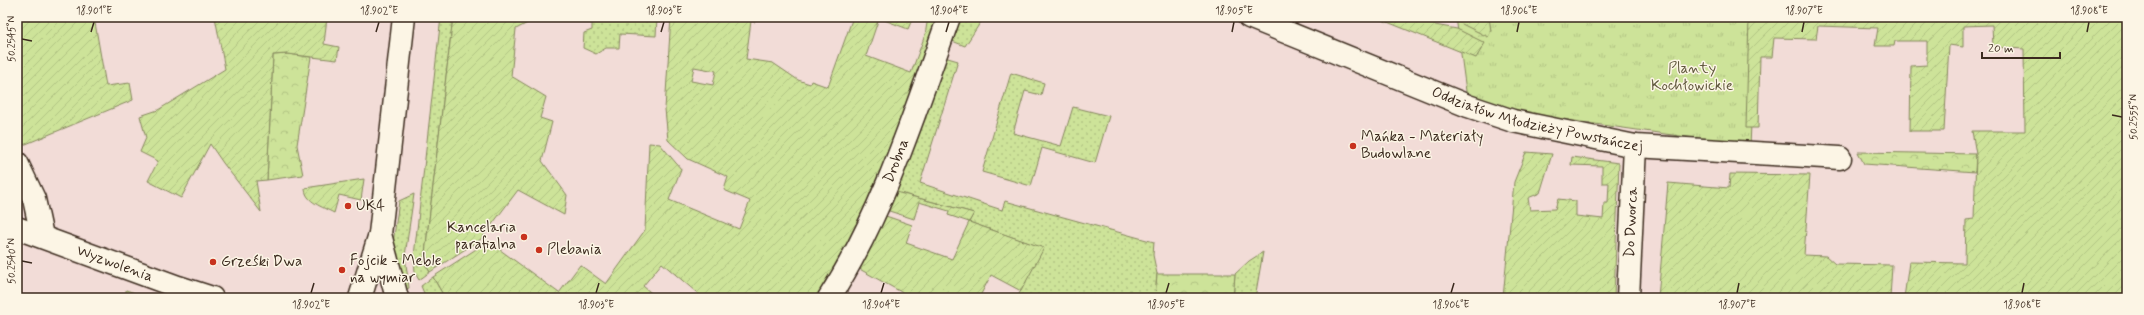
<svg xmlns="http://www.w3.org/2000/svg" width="2144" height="315" font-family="Mynerve,sans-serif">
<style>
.grass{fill:url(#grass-dots);stroke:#84865c}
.forest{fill:url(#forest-crowns);stroke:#84865c}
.park{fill:url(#park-tufts);stroke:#84865c}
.garden{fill:url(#garden-furrows);stroke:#84865c;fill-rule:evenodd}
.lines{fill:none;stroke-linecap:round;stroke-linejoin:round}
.minor-casing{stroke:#3b2a1e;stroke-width:25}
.tertiary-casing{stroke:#3b2a1e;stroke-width:25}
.minor{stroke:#fcf5e5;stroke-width:22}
.tertiary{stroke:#fcf5e5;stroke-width:22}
.ticks{fill:none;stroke:#3b2a1e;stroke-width:1.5}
.poi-dot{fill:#c8321e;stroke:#fcf5e5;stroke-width:1.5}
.labels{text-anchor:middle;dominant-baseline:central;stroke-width:3;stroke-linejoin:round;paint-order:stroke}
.park-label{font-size:15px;fill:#60583d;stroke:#fcf5e5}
.street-label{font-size:15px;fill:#3b2a1e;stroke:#fcf5e5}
.poi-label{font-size:15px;fill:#3b2a1e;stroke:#fcf5e5;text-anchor:start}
.neatline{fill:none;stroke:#3b2a1e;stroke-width:1.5}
.ticks-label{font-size:10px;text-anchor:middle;fill:#3b2a1e}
</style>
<defs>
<pattern id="grass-dots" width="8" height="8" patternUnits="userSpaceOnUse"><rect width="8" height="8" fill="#cde399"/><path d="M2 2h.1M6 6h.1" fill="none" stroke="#b1c383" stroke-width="1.8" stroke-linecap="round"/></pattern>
<pattern id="forest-crowns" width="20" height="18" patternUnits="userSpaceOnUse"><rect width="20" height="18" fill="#cde399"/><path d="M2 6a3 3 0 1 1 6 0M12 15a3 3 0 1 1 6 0" fill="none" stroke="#b1c383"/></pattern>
<pattern id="park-tufts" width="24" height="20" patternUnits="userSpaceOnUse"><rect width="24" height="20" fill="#cde399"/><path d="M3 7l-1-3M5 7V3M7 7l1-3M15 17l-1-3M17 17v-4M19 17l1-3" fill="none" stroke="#b1c383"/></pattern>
<pattern id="garden-furrows" width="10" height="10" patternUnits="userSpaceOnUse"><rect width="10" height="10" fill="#cde399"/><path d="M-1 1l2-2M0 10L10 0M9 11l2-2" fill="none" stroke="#b1c383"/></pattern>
</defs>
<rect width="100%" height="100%" fill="#f2dcd7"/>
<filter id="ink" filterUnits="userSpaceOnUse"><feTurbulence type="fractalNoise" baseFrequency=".025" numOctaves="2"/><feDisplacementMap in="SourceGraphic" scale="8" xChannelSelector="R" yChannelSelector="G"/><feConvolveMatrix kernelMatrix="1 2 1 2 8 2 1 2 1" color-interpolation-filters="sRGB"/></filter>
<g filter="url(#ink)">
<g class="grass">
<polygon points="441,17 453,17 424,262 430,272 419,280 415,273 414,256"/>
<polygon points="592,17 657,17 656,36 620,34 619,48 606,48 596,54 583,48 584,33 592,30"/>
<polygon points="955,17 984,17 965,46 947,39"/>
<polygon points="941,56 958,61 920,183 1002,210 1005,201 1154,242 1153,255 1157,274 1155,298 1017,298 1043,248 969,222 974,213 892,191"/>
<polygon points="1011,73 1044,83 1041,95 1025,91 1013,133 1061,146 1073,107 1109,116 1095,163 1042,148 1031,186 982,172"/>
<polygon points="414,194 405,256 409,288 403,291 393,243 399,201"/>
<polygon points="1263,252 1255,298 1233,298 1235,274 1249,261"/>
<polygon points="433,277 445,298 426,298 421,286"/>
<polygon points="126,290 150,298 126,297"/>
</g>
<g class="forest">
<polygon points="287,54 311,57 297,145 303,175 267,180 273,55"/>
<polygon points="1858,152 1976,154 1975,172 1864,164"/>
<polygon points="1157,274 1235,274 1233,298 1155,298"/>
</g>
<polygon class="park" points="1456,17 1756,17 1750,146 1468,106"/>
<g class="garden">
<polygon points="25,17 94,17 106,86 130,83 133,100 21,146 17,139 17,20"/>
<polygon points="215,17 327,17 324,44 339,47 337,60 287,54 273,55 267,180 256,181 261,212 223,163 210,144 181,198 148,181 158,161 140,152 146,138 140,116 158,110 225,69"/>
<polygon points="453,17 539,17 516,29 511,76 546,97 540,118 552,122 542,161 567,195 564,215 518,190 481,239 430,272 424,262"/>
<path d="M671 17H756L755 22 751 21 746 59 773 63 798 80 810 84 811 81 828 87 853 17H913L908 29 879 18 866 56 911 73 925 35 928 17H940L883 175 826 290 817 298H703L662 263 643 286 657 298H445L433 277 484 244H492L559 293 580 265 606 284 645 230 649 143 660 144 681 169 669 200 739 229 750 201 724 190 728 177 688 159 668 140 665 109ZM694 67 716 71 713 85 691 81Z"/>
<polygon points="1375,17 1428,17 1435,25 1457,29 1485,43 1476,58"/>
<polygon points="1454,17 1489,17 1491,31 1488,37 1460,23"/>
<polygon points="1749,17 2127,17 2127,298 1904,298 1909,262 1965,263 1966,220 1974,219 1976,154 1972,131 2025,131 2024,49 1993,47 1992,25 1963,26 1963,47 1949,45 1944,131 1910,131 1911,66 1927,65 1927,41 1895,41 1894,46 1875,46 1878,28 1818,26 1816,39 1774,38 1772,57 1760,57 1758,128 1746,128"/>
<polygon points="1526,152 1552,154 1540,193 1528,198 1530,210 1555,209 1558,199 1576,201 1576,216 1603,219 1604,203 1608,203 1609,183 1602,183 1602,166 1571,165 1572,157 1619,163 1614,298 1503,298 1514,182"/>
<polygon points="1730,174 1810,175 1804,255 1826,256 1835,264 1892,265 1890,298 1658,298 1668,183 1729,188"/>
<path d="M364 179 361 200 339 195 334 213C323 207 305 202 305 188Z"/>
<polygon points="892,191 974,213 969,222 1044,248 1021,291 991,275 979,298 912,298 854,266 880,214 912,225 906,243 952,259 969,222 948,215 949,211 919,202 914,219 883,209"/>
</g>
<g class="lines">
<defs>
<g id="minor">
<path id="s1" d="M1249 17 1468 106 1513 121 1635 146 1840 158"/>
<polyline points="17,163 34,199 42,236"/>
<path id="s2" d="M829 298C883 214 915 111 949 17"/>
<path id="s3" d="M1628 298 1635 146"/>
</g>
<g id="tertiary">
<path id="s4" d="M17 228 178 287 212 298"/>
<polyline points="380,234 397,298"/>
<polyline points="360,298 380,234 404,17"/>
</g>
</defs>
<use href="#minor" class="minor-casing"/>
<use href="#tertiary" class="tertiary-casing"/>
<use href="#minor" class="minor"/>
<use href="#tertiary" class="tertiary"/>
</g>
</g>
<path class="ticks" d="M91 32 94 22M376 32 379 22M661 32 664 22M946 32 949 22M1232 32 1234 22M1517 32 1519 22M1802 32 1804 22M2087 32 2089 22M22 39 32 41M2112 115 2122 117M22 261 32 263M311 293 314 283M596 293 599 283M881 293 884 283M1166 293 1169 283M1451 293 1454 283M1737 293 1739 283M2022 293 2024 283"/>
<g class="poi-dot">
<circle cx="1353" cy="146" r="4"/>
<circle cx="348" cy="206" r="4"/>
<circle cx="524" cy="237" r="4"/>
<circle cx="539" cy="250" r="4"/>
<circle cx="213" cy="262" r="4"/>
<circle cx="342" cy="270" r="4"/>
</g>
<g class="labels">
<g class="park-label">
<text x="1692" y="69">Planty<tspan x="1692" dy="17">Kochłowickie</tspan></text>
</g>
<g class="street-label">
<text stroke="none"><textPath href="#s1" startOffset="307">Oddziałów Młodzieży Powstańczej</textPath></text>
<text stroke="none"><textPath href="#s2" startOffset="153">Drobna</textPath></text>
<text stroke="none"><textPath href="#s3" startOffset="76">Do Dworca</textPath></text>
<text stroke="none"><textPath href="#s4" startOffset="104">Wyzwolenia</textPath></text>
</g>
<g class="poi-label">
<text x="1361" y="137">Mańka - Materiały<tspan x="1361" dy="17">Budowlane</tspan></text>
<text x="356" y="206">UK4</text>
<text x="516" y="228" text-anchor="end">Kancelaria<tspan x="516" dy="17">parafialna</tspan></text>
<text x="547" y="250">Plebania</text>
<text x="350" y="261">Fojcik - Meble<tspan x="350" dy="17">na wymiar</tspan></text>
<text x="221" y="262">Grześki Dwa</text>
</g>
</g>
<rect width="2144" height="315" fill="none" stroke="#fcf5e5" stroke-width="44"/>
<path d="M1982 52v6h78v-6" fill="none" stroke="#3b2a1e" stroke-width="2"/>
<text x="1988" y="52" font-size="12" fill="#3b2a1e" stroke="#fcf5e5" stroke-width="3" paint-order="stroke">20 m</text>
<rect x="22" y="22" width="2100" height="271" class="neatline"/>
<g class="ticks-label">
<text x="94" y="14">18.901°E</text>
<text x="379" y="14">18.902°E</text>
<text x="664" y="14">18.903°E</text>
<text x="949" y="14">18.904°E</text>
<text x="1234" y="14">18.905°E</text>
<text x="1519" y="14">18.906°E</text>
<text x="1804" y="14">18.907°E</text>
<text x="2089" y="14">18.908°E</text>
<text transform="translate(11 39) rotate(-90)" y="4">50.2545°N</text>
<text transform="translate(2133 117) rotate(-90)" y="4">50.2555°N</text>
<text transform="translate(11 261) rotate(-90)" y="4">50.2540°N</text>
<text x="311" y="308">18.902°E</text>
<text x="596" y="308">18.903°E</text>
<text x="881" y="308">18.904°E</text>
<text x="1166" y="308">18.905°E</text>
<text x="1451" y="308">18.906°E</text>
<text x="1737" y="308">18.907°E</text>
<text x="2022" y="308">18.908°E</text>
</g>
</svg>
